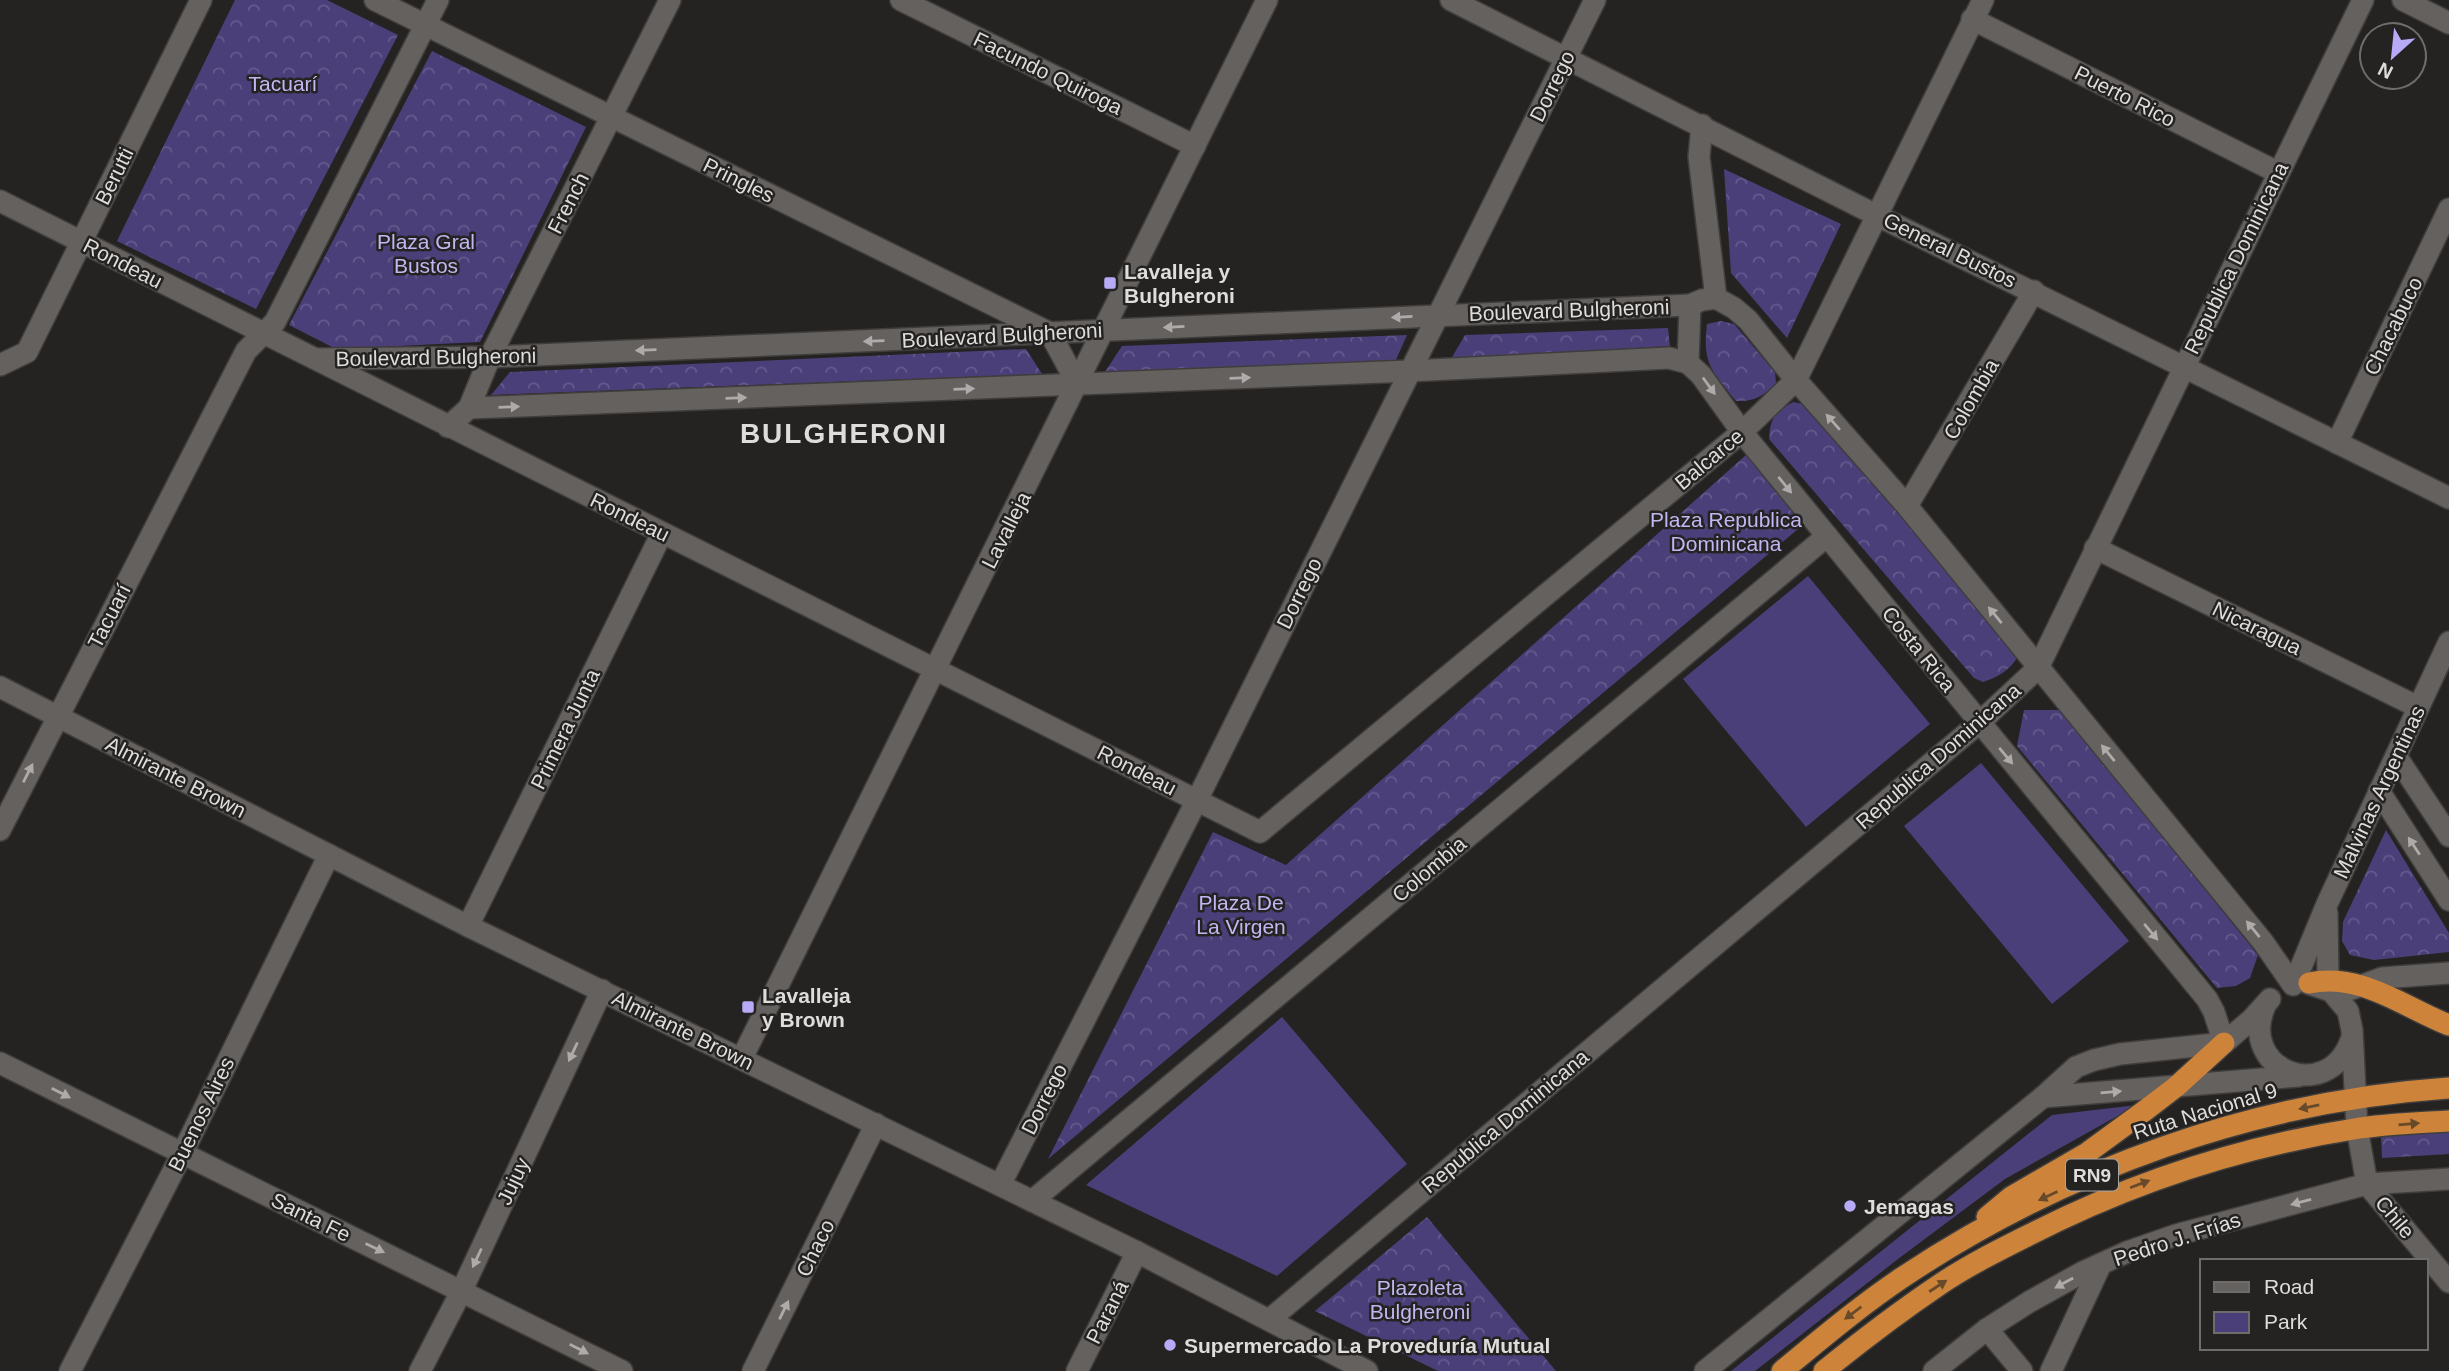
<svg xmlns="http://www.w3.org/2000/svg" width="2449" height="1371" font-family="Helvetica,sans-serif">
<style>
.green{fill:#4b3f7a}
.forest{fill:url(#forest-crowns)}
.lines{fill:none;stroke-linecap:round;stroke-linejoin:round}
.minor-casing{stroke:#403e3c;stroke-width:24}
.highway-casing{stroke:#403e3c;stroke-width:24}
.minor{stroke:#64615f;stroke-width:21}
.highway{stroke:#cd843a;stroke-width:21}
.oneway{fill:#aeabaa}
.oneway2{fill:#684a2b}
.poi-dot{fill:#b7abf8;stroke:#252321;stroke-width:2.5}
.labels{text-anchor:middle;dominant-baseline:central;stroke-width:5;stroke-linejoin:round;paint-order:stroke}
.shield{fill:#252321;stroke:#a7a5a4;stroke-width:2}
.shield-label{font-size:19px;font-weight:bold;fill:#dfdddc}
.street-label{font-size:21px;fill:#dfdddc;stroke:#252321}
.park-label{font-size:21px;fill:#c0b7f3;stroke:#252321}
.poi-label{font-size:21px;font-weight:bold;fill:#dfdddc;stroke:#252321;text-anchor:start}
.district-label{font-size:28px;font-weight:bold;letter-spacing:2px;fill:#dfdddc;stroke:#252321}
</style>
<defs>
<pattern id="forest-crowns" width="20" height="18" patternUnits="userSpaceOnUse" patternTransform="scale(1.75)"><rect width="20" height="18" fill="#4b3f7a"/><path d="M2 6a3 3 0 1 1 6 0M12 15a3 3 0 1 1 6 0" fill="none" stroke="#645a8c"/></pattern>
</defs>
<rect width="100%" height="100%" fill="#252321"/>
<g class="green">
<polygon points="1808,576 1930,724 1806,827 1683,679"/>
<polygon points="1981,763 2129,941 2052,1004 1904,826"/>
<polygon points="1282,1017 1407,1164 1277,1276 1086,1185"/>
<polygon points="2137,1105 2005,1179 1898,1259 1755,1371 1731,1371 2052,1115"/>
</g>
<g class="forest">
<polygon points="235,0 327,0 398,35 256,309 117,241"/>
<polygon points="432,51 586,127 480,342 336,349 289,325"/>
<polygon points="1724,169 1841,224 1787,338 1731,273"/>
<path d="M1721 321 1734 324 1775 372 1776 383C1764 396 1754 402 1736 401 1712 371 1702 364 1707 324Z"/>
<polygon points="1668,328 1670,346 1451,359 1465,335"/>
<polygon points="1407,335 1395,362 1105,372 1122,346"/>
<polygon points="1026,349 1042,374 491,395 510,372"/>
<path d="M1793 402 1808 405 2021 652C2011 669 2001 676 1983 682L1974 678 1769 439C1770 418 1775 412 1793 402Z"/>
<polygon points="1746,455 1804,524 1048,1159 1213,832 1286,865"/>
<polygon points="2024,710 2060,710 2258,955 2250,978 2236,986 2217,988 2017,746"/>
<polygon points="2386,830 2449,933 2449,952 2374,960 2350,955 2342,941 2343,922"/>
<polygon points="2449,1132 2449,1154 2382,1158 2381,1136"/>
<polygon points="1427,1217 1556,1371 1438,1371 1315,1311"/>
</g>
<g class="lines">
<defs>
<g id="minor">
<polyline points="375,0 1050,333 1078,385"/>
<polyline points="901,0 1195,146"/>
<polyline points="1451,0 1878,216 2449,498"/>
<polyline points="2403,0 2449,23"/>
<polyline points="1972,19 2277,172"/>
<polyline points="1702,125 1699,157 1716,298"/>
<polyline points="0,201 1260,832 1742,432 1796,380 1983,0"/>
<polyline points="318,359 490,357 1690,305"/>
<polyline points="0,365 27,352 201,0"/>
<polyline points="469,408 490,357 670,0"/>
<polyline points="448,427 469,408 1409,371 1669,358 1688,363"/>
<polyline points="2337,443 2449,209"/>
<polyline points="1907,506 2034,291"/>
<polyline points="2095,548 2418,707"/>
<polyline points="0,687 468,926 1137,1252 1367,1371"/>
<polyline points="2396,756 2449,836"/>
<polyline points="2379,791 2449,900"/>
<polyline points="0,830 246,351 275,322 438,0"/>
<polyline points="2327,913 2328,979 2331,991"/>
<polyline points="468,926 662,533"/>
<polyline points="2307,983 2331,991 2348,1011 2352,1030 2357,1128 2367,1184 2449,1282"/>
<polyline points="2294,984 2327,904 2449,642"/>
<polyline points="2349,990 2382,978 2449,973"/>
<path d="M2265 1006C2237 1069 2327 1106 2351 1040"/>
<polyline points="2224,1043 2214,1012 2207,999 1827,536 1742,432 1701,375 1688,363 1690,305 1702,300 1716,298 1734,308 1748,320 1796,380 1907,506 2263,942 2293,985"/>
<polyline points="742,1058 1267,0"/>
<polyline points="0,1063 622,1371"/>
<polyline points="2043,1097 2299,1076"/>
<polyline points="1000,1185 1197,800 1595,0"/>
<polyline points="1032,1201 1827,536"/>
<polyline points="1269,1320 1979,723 2038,668 2363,0"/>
<polyline points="1987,1329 2022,1371"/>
<polyline points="70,1371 182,1154 329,855"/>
<polyline points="420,1371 462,1290 602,990"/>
<polyline points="753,1371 876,1124"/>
<polyline points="1077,1371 1137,1252"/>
<polyline points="1705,1371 2043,1097 2076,1067 2094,1060 2120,1054 2224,1043 2252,1019 2270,999"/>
<polyline points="1934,1371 1987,1329 2029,1302 2083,1272 2127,1252 2176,1235 2367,1184 2449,1179"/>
<polyline points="2051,1371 2101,1264"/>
</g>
<g id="highway">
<path d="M2309 983C2361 972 2403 1007 2449 1025"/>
<polyline points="1987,1217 2011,1197 2087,1153 2143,1112 2177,1086 2224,1043"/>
<path d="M1782 1371C1821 1339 1861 1305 1903 1277 2065 1169 2255 1101 2449 1088"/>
<path d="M1824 1371C1861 1341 1899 1312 1939 1285 1967 1266 1997 1251 2027 1236 2130 1183 2239 1147 2354 1129 2385 1124 2417 1123 2449 1121"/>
</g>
</defs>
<use href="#minor" class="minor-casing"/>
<use href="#highway" class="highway-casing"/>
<use href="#minor" class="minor"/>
<use href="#highway" class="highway"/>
</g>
<defs><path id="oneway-solid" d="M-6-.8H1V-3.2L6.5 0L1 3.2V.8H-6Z" transform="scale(1.75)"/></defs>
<g class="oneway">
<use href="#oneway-solid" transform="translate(1402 317) rotate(177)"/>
<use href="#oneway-solid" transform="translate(1174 327) rotate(177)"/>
<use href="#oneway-solid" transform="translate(874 341) rotate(178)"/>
<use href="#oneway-solid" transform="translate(646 350) rotate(178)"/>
<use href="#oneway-solid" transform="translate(1240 378) rotate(-2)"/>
<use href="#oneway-solid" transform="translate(1709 386) rotate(54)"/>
<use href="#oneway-solid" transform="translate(964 389) rotate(-2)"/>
<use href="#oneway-solid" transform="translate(736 398) rotate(-2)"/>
<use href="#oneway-solid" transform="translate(509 407) rotate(-2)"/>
<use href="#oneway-solid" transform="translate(1833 422) rotate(-131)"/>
<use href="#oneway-solid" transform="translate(1785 485) rotate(51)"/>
<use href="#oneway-solid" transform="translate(1995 615) rotate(-129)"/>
<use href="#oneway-solid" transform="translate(2108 753) rotate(-129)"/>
<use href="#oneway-solid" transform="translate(2006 756) rotate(50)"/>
<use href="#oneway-solid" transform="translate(28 773) rotate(-63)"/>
<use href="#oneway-solid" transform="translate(2414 846) rotate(-123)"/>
<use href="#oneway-solid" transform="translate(2253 929) rotate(-129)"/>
<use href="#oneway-solid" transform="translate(2151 932) rotate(50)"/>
<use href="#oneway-solid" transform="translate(573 1052) rotate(115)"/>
<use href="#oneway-solid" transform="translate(2111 1092) rotate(-5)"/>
<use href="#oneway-solid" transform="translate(61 1093) rotate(27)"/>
<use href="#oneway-solid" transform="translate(2301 1202) rotate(165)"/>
<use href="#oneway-solid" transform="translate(375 1248) rotate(26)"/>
<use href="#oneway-solid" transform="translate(477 1258) rotate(115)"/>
<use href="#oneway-solid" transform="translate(2064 1283) rotate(151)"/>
<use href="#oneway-solid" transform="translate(784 1310) rotate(-64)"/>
<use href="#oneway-solid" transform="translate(579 1349) rotate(27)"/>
</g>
<g class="oneway2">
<use href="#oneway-solid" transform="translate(2309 1107) rotate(168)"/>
<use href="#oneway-solid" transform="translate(2409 1124) rotate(-5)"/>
<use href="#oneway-solid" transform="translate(2140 1184) rotate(-21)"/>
<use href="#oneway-solid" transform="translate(2048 1196) rotate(155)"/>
<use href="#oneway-solid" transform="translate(1938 1286) rotate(-33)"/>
<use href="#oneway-solid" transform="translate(1853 1313) rotate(143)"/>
</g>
<g class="poi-dot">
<rect x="1103" y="276" width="14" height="14" rx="3.5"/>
<rect x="741" y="1000" width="14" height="14" rx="3.5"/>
<circle cx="1850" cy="1206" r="7"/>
<circle cx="1170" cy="1345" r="7"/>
</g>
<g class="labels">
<rect class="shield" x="2066" y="1159.5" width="52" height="31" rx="5"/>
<g class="shield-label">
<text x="2092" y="1175">RN9</text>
</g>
<g class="street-label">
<text transform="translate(1048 73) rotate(26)">Facundo Quiroga</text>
<text transform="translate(1552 86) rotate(-64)">Dorrego</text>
<text transform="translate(2125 96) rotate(27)">Puerto Rico</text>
<text transform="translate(114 176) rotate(-64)">Berutti</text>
<text transform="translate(739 180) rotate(26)">Pringles</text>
<text transform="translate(568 203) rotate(-63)">French</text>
<text transform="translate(1950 250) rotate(26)">General Bustos</text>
<text transform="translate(2236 258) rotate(-64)">Republica Dominicana</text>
<text transform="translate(123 263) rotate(27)">Rondeau</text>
<text transform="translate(1569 310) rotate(-2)">Boulevard Bulgheroni</text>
<text transform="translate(2393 326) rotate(-64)">Chacabuco</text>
<text transform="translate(1002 335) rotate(-3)">Boulevard Bulgheroni</text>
<text transform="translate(436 357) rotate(-1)">Boulevard Bulgheroni</text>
<text transform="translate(1971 399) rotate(-60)">Colombia</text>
<text transform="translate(1709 459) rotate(-40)">Balcarce</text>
<text transform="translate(630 517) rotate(26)">Rondeau</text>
<text transform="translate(1006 530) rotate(-63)">Lavalleja</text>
<text transform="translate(1299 593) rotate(-64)">Dorrego</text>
<text transform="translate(109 616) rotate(-63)">Tacuarí</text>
<text transform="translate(2257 628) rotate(26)">Nicaragua</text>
<text transform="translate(1919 649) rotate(51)">Costa Rica</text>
<text transform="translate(565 729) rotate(-64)">Primera Junta</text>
<text transform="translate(1938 756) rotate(-41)">Republica Dominicana</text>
<text transform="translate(1137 770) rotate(27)">Rondeau</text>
<text transform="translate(176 777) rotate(27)">Almirante Brown</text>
<text transform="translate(2379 792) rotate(-65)">Malvinas Argentinas</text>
<text transform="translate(1429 869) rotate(-40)">Colombia</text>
<text transform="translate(683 1030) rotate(26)">Almirante Brown</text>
<text transform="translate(1044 1099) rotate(-63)">Dorrego</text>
<text transform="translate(2205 1111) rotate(-17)">Ruta Nacional 9</text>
<text transform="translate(201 1114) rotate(-64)">Buenos Aires</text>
<text transform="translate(1505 1121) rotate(-40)">Republica Dominicana</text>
<text transform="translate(513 1181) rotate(-65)">Jujuy</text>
<text transform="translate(311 1217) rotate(26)">Santa Fe</text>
<text transform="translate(2395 1217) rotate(50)">Chile</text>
<text transform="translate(2177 1239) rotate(-18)">Pedro J. Frías</text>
<text transform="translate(815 1248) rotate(-64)">Chaco</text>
<text transform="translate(1107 1312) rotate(-63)">Paraná</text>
</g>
<g class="park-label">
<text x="283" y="83">Tacuarí</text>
<text x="426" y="241">Plaza Gral<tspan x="426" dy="24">Bustos</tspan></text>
<text x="1726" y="519">Plaza Republica<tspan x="1726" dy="24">Dominicana</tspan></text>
<text x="1241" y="902">Plaza De<tspan x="1241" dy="24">La Virgen</tspan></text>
<text x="1420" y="1287">Plazoleta<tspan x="1420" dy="24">Bulgheroni</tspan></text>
</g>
<g class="poi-label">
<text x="1124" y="271">Lavalleja y<tspan x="1124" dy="24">Bulgheroni</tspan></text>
<text x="762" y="995">Lavalleja<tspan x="762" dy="24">y Brown</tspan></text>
<text x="1864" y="1206">Jemagas</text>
<text x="1184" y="1345">Supermercado La Proveduría Mutual</text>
</g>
<g class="district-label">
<text x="844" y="433">BULGHERONI</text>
</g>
</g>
<rect x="2200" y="1259" width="228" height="91" fill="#252321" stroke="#6f6d6c" stroke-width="2"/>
<rect x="2214" y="1282" width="35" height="10" fill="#64615f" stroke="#6f6d6c" stroke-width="2"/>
<text x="2264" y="1294" font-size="21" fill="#dfdddc">Road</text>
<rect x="2214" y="1312" width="35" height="21" fill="#4b3f7a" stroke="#6f6d6c" stroke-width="2"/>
<text x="2264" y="1329" font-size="21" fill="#dfdddc">Park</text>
<g transform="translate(2393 56) rotate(207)"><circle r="33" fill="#252321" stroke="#6f6d6c" stroke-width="2"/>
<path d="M0-5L12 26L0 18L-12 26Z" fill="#b7abf8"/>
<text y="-10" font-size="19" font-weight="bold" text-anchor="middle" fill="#dfdddc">N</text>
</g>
</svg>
